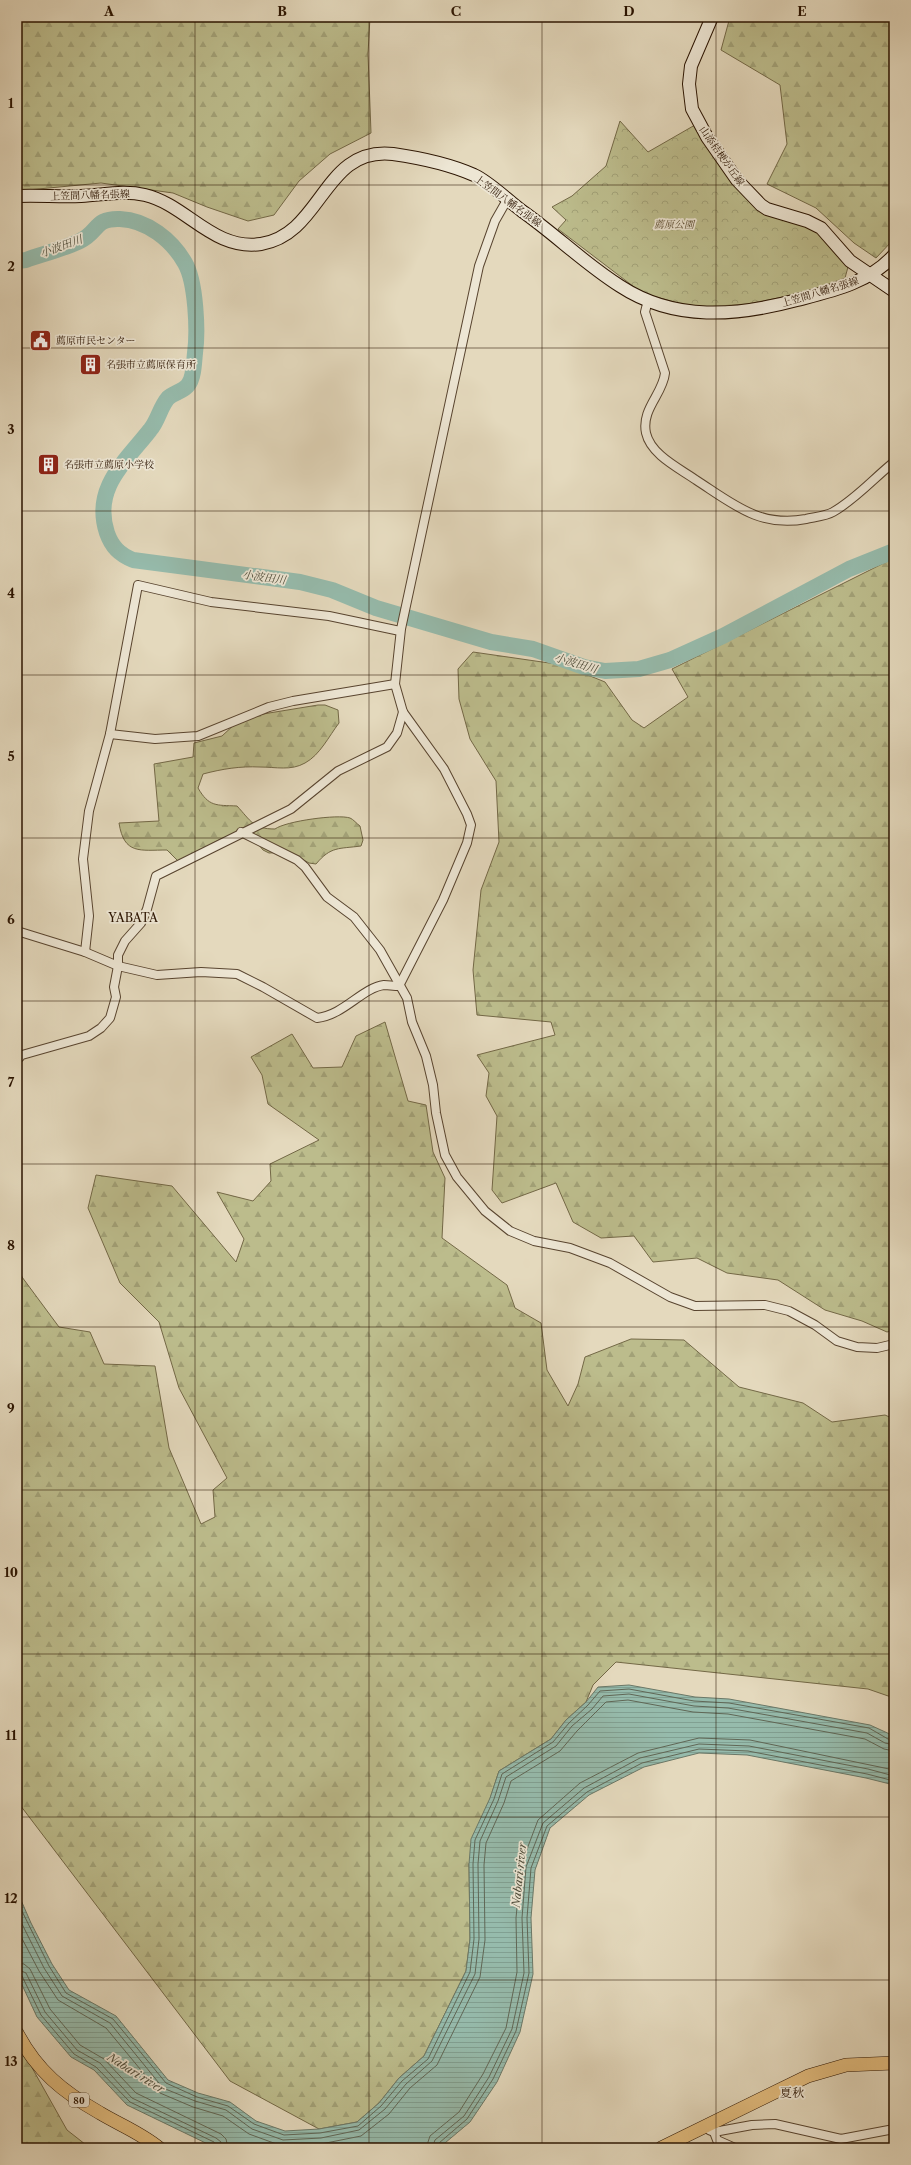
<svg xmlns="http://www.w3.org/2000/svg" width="911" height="2165" font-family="'Libre Caslon Text','Noto Serif JP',serif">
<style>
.forest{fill:url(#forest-firs);stroke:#736846}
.park{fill:url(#park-crowns);stroke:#736846}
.water{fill:url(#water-rules);stroke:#6b7867}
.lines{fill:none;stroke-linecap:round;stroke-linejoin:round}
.shore{stroke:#606756;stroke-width:1}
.river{stroke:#96bbac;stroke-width:16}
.minor-casing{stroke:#58442f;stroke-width:10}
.secondary-casing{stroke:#2a1300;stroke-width:14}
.primary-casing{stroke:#2a1300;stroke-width:14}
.minor{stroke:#ede6d4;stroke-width:8}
.secondary{stroke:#ede6d4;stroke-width:12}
.primary{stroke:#e2bc7e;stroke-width:13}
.grid{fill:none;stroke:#2a1300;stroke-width:1;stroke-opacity:0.55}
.labels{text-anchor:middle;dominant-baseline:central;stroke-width:3.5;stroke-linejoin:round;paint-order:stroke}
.shield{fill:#ede6d4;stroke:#645240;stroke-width:1}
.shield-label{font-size:9px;font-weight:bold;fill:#2a1300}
.street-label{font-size:10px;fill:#2a1300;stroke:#ede6d4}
.park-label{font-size:10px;font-style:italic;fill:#56462a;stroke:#ede6d4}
.poi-label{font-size:10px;fill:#2a1300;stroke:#ede6d4;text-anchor:start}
.water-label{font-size:11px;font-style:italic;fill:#504e3c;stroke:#ede6d4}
.quarter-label{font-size:12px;fill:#2a1300;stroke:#ede6d4}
.neatline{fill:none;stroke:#2a1300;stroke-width:1.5}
.grid-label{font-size:13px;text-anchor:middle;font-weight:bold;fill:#2a1300}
</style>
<defs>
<pattern id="forest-firs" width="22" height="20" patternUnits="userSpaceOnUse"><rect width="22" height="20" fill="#bcbc8c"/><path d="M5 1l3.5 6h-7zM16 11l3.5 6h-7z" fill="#a2a177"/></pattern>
<pattern id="park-crowns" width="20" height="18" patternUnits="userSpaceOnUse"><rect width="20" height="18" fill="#bcbc8c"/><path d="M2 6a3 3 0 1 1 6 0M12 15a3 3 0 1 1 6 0" fill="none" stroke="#a2a177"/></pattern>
<pattern id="water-rules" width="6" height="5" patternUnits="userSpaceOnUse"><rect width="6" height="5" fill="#96bbac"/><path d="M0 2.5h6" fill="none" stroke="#81a092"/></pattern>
</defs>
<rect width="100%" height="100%" fill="#e4d9bd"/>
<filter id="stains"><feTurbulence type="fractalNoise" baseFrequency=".005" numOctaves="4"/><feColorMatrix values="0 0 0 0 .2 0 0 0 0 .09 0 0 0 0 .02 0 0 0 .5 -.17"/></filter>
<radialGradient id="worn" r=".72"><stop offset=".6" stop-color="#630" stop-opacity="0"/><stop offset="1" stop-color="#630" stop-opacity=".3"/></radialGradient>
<g class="forest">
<polygon points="17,17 370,17 368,54 371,133 330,154 299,181 274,215 248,221 207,207 173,193 101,183 17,191"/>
<polygon points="730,17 894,17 894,239 876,258 854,243 816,208 767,184 787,144 780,85 721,50"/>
<polygon points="894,558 894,1330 887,1332 862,1321 825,1310 778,1280 727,1273 697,1258 653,1262 634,1236 601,1238 573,1222 556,1183 502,1203 492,1190 497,1116 486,1096 489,1073 477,1055 555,1035 551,1022 477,1015 473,970 481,890 499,842 496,781 470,739 459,699 458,669 473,652 563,665 605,682 632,720 644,728 688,697 672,669"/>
<path d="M318 705H325L338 710 339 723C329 736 320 755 305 763 291 771 276 767 260 767 240 766 222 769 203 774L198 788C209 807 216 805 237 806 251 821 253 829 275 829 286 821 338 814 350 818 353 819 357 824 360 826L363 840 361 846C339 849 331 846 316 864L309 863 290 852 269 853 263 850 249 833C223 831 202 853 178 861L167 850C140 850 124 855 119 823L159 821 154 764 193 757 194 743 222 736 236 723 257 715Z"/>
<polygon points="385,1022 408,1101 426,1105 433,1152 445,1178 442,1238 507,1285 515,1308 541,1323 547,1370 568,1406 578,1384 585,1357 631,1339 684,1340 739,1387 803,1403 832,1422 885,1415 894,1419 894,1698 868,1689 616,1662 593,1685 586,1702 566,1720 551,1739 499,1771 469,1864 470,1939 466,1971 424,2056 399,2078 379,2103 357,2122 319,2129 230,2081 17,1801 17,1260 22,1277 59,1327 90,1332 104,1364 155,1366 169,1448 201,1524 215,1517 213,1490 227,1478 179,1388 159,1322 120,1283 88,1208 96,1175 172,1186 236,1262 244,1239 217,1192 253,1201 271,1181 270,1164 319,1140 268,1104 262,1075 251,1057 292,1034 313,1068 342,1067 356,1036"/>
<polygon points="17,2041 67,2130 90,2148 17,2148"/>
</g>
<polygon class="park" points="620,121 648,152 695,125 765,214 801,224 817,231 848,267 845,278 804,293 747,304 705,307 681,304 642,293 558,229 566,220 552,207 572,196 606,166"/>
<polygon class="water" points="629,1685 695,1697 729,1699 870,1725 894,1736 894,1785 866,1778 747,1755 699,1753 644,1767 589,1795 550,1828 535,1870 531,1918 533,1974 520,2032 497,2082 470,2122 439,2148 216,2148 127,2105 94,2070 71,2057 37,2017 17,1974 17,1891 31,1923 52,1964 69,1990 116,2016 168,2080 198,2093 230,2102 256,2121 285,2131 319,2129 357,2122 379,2103 399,2078 424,2056 466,1971 470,1939 469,1864 471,1839 490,1798 499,1771 551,1739 566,1720 586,1702 598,1687"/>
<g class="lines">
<g class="shore">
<polyline points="17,1901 49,1966 66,1993 113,2019 166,2083 197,2097 228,2106 254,2124 284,2135 320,2133 358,2126 381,2106 402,2081 428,2059 470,1972 474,1939 473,1864 475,1840 494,1799 502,1774 553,1742 569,1723 588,1705 600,1691 629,1689 694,1701 729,1703 869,1728 888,1739 894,1740"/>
<polyline points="17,1914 44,1968 62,1996 110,2023 163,2088 195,2101 226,2110 252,2129 283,2140 321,2138 359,2130 385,2109 406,2084 432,2061 475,1974 479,1939 478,1864 480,1841 498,1801 506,1777 556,1746 572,1726 592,1709 603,1696 629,1694 694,1706 728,1708 867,1733 885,1743 894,1745"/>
<polyline points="17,1929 39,1971 58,2000 106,2028 160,2093 193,2107 223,2116 249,2134 282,2146 321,2144 361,2136 389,2114 410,2088 437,2065 480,1977 485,1940 484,1865 486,1843 504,1803 511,1781 560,1751 577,1731 606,1702 628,1700 693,1712 728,1714 865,1739 884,1749 894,1751"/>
<polyline points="17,1963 24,1964 30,1969 50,2009 80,2045 104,2059 136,2093 221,2134 226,2139 228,2148"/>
<polyline points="17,1969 26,1973 45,2012 77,2050 100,2063 132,2098 216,2138 221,2142 222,2148"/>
<polyline points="17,1974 22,1976 41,2015 74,2054 96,2067 130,2102 214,2142 217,2148"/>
<polyline points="426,2148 430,2136 459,2112 483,2074 506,2028 517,1972 516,1918 521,1865 538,1820 580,1783 638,1753 699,1738 750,1740 894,1770"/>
<polyline points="432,2148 435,2140 464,2116 489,2077 512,2029 524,1973 522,1918 526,1867 543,1823 584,1788 640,1758 699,1744 749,1746 868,1769 894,1776"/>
<polyline points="437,2148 439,2143 467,2119 493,2079 516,2031 529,1973 527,1918 531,1868 547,1826 587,1792 642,1763 699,1749 748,1751 867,1774 894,1781"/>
</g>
<path class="river" d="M17 261 26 260C43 254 63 249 80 241 99 232 94 218 120 219 147 220 172 240 185 263 196 282 198 331 195 353 194 361 194 378 188 385 184 391 173 393 168 398 160 407 158 421 150 430 126 461 92 488 107 533 112 547 119 554 133 560L300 582 332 590 376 608 491 642 533 649 584 667 605 671 639 669 670 660 723 636 849 569 894 551"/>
<defs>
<g id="minor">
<path d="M648 300 645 312 665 373C663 394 641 409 646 433 651 455 679 468 696 480 733 504 760 528 806 519 815 517 826 516 833 512 856 499 874 478 894 462"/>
<polyline points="110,734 155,739 198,736 269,707 293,701 395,684"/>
<polyline points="241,832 297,860 305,867 327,897 354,917 380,950 407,998 412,1022 426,1056 433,1085 436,1113 445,1155 457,1177 485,1211 510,1231 534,1241 570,1248 610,1263 670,1297 695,1306 765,1305 789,1311 815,1325 837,1341 857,1347 877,1348 894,1344"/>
<path d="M17 931 85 952 118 966 157 975 201 972 237 974 263 987 317 1018C344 1015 362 988 384 985 388 985 394 986 399 986"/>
<polyline points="85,952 89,916 83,859 89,811 110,734 138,585 211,602 329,616 400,631"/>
<polyline points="399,986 443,900 467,843 471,825 467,814 444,769 403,712 395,684 401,629 479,266 495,221 507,200"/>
<polyline points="17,1060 22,1055 89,1036 101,1028 110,1018 116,997 114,987 118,966 118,955 125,941 141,923 147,909 156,876 291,809 338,771 387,747 397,733 403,712"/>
<polyline points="707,2125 709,2130 714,2132 752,2125 775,2124 841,2139 894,2129"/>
<polyline points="714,2132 717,2140 735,2148"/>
</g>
<g id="secondary">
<polyline points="712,17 691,66 689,84 692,109 707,137 737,180 761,205 767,209 807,221 821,228 850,261 894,291"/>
<path d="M17 196C38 195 60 197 81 196 104 195 123 190 145 195 187 205 213 251 261 244 323 234 323 146 393 154 421 158 449 164 474 175 491 183 507 200 522 211 556 235 585 264 620 286 675 322 737 316 797 300 832 291 869 283 894 255"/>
</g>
<g id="primary">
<path d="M17 2033C37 2071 63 2092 100 2113 120 2125 141 2133 159 2148"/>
<polyline points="661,2148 808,2076 846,2065 894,2063"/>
</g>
</defs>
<use href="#minor" class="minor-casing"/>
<use href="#secondary" class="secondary-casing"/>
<use href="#primary" class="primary-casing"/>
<use href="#minor" class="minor"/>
<use href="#secondary" class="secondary"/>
<use href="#primary" class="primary"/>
</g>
<path class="grid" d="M195 17V2148M369 17V2148M542 17V2148M716 17V2148M17 185H894M17 348H894M17 511H894M17 675H894M17 838H894M17 1001H894M17 1164H894M17 1327H894M17 1490H894M17 1654H894M17 1817H894M17 1980H894"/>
<defs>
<symbol id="civic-square" viewBox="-11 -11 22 22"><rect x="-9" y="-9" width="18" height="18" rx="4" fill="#8f2418" stroke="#ede6d4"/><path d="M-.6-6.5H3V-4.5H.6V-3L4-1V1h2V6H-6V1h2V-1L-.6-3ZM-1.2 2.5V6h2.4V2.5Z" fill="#fff"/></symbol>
<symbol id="building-square" viewBox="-11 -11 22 22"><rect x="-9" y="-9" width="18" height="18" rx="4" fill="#8f2418" stroke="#ede6d4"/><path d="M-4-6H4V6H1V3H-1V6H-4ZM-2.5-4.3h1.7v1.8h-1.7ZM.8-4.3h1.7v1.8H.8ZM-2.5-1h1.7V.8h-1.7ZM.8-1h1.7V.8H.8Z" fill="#fff"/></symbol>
</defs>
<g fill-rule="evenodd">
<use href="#civic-square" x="28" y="328" width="25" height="25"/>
<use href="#building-square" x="78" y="352" width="25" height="25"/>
<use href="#building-square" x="36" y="452" width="25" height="25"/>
</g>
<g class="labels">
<rect class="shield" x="69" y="2093" width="20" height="14" rx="3"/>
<g class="shield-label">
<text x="79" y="2100">80</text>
</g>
<g class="street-label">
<text transform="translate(722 156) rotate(55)">山添桔梗が丘線</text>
<text transform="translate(90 195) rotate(-2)">上笠間八幡名張線</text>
<text transform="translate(508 201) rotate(36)">上笠間八幡名張線</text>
<text transform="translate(820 292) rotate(-17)">上笠間八幡名張線</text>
</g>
<g class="park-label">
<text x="674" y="224">薦原公園</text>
</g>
<g class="poi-label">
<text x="56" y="340">薦原市民センター</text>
<text x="106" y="364">名張市立薦原保育所</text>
<text x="64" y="464">名張市立薦原小学校</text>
</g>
<g class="water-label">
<text transform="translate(61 246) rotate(-20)">小波田川</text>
<text transform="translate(264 577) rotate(8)">小波田川</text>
<text transform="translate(576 663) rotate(17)">小波田川</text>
<text transform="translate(519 1875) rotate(-84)">Nabari river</text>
<text transform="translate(136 2073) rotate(32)">Nabari river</text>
</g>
<g class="quarter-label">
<text x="133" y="917">YABATA</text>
<text x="792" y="2092">夏秋</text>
</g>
</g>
<rect width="911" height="2165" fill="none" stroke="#e4d9bd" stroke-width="44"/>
<rect x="22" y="22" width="867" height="2121" class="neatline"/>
<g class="grid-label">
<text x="109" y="16">A</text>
<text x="282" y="16">B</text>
<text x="456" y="16">C</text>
<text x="629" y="16">D</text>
<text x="802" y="16">E</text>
<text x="11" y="108">1</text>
<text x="11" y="271">2</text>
<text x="11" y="434">3</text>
<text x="11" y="598">4</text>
<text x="11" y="761">5</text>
<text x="11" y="924">6</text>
<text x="11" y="1087">7</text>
<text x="11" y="1250">8</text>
<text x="11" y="1413">9</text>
<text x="11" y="1577">10</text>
<text x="11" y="1740">11</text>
<text x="11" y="1903">12</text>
<text x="11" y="2066">13</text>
</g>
<rect width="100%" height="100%" filter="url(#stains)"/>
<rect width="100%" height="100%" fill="url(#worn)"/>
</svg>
